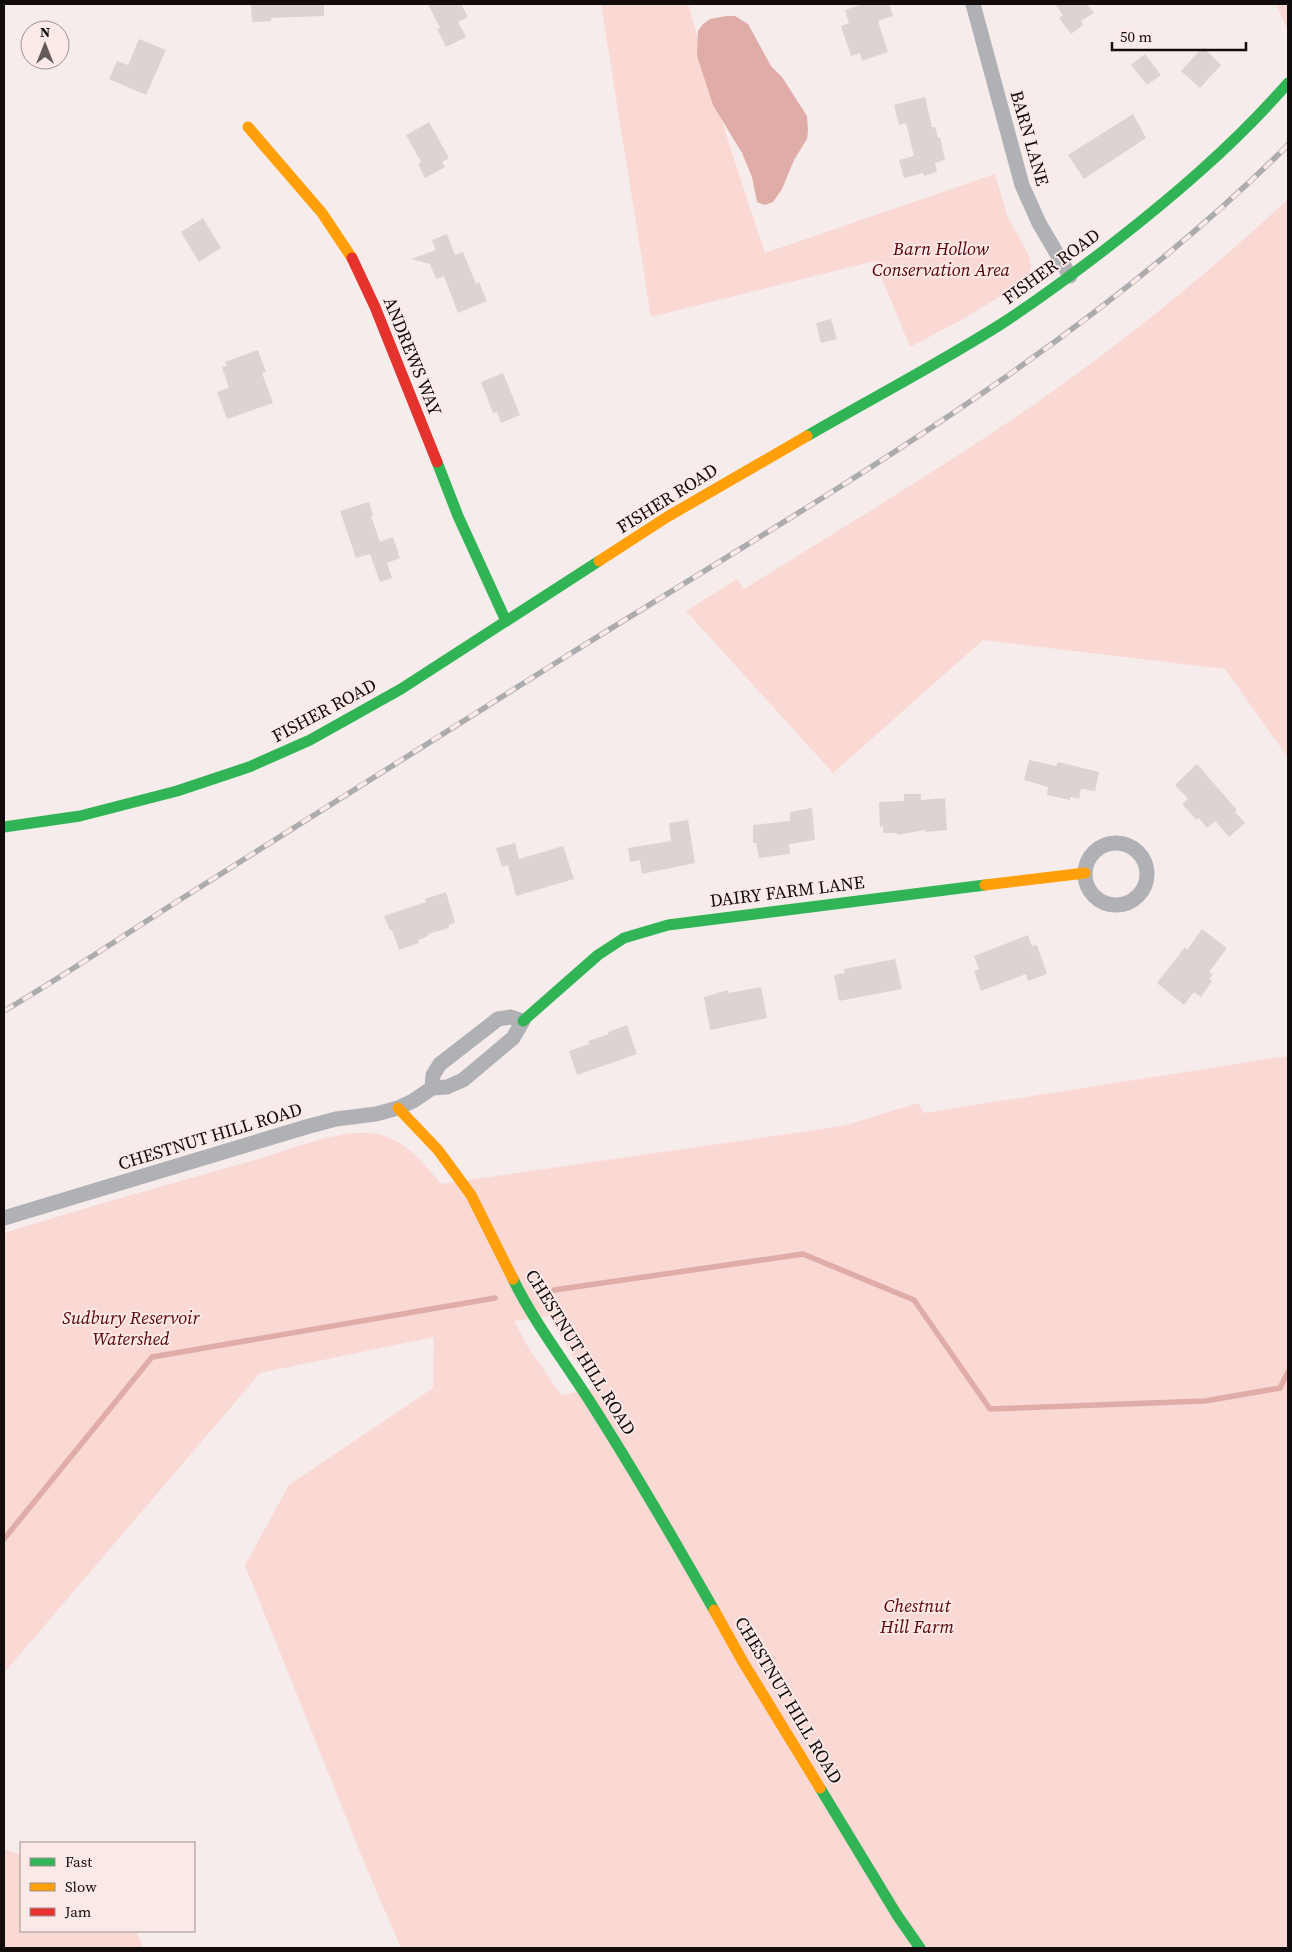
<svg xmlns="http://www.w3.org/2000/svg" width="1292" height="1952" font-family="'Source Serif 4',serif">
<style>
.green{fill:#fad8d4;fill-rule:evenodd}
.water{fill:#e0aca8}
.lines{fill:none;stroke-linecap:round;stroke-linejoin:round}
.stream{stroke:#e0aca8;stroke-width:5.5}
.building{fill:#dcd4d3}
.street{stroke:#afb1b5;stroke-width:15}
.fast{stroke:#30b455;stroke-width:11}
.slow{stroke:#ff9f0a;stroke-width:11}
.jam{stroke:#e5322d;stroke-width:11}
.rail-casing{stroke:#acacaf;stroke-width:5.5}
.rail{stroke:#fae9e7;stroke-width:4;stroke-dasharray:11;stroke-linecap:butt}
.labels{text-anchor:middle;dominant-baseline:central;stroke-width:4;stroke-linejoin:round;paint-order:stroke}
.street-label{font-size:18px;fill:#120d0c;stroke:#fae9e7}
.park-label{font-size:18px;font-style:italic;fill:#560208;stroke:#fae9e7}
</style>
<rect width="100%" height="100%" fill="#f6eceb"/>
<g class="green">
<polygon points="601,4 688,4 728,141 765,253 995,174 1007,215 1029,256 1031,266 1029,273 1021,284 963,319 910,347 875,261 651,317"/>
<polygon points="1276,4 1288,4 1288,31"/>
<path d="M1288 199V758L1225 669 983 640 833 773 686 611 737 579 744 589C841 529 938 470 1032 406 1122 343 1208 274 1288 199Z"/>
<path d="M1288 1056V1948H401L366 1867 245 1565 289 1485 433 1388 434 1337 260 1373 4 1673V1233C88 1207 174 1183 259 1159 292 1149 343 1127 377 1134 405 1140 423 1162 441 1184L843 1126 918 1103 924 1113ZM548 1316 578 1364 596 1388 561 1395 528 1347 514 1321Z"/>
<polygon points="4,1849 21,1855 21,1931 136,1931 143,1948 4,1948"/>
</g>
<polygon class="water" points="726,16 735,16 748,24 771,66 782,77 807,116 808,131 807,139 794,160 782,189 773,202 765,205 757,202 752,177 742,153 713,105 697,56 698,31 703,24 710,19"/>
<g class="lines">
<g class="stream">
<polyline points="554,1290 803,1254 914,1300 990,1409 1205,1401 1280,1388 1288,1372"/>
<polyline points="4,1539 152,1357 495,1298"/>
</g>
</g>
<g class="building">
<polygon points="251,4 324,4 324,16 271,18 271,21 252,22"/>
<polygon points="428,4 461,4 468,17 458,22 466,37 446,47 437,29 440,28"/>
<polygon points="863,4 889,4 893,16 878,21 888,52 862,61 860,53 851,56 841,26 849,23 845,10"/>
<polygon points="1055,4 1087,4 1094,13 1081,21 1083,25 1071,34 1059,18 1063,15"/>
<polygon points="139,39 166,50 146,95 109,79 117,61 128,65"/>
<polygon points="1203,47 1221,65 1200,88 1181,71"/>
<polygon points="1145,54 1161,75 1147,85 1131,65"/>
<polygon points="925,97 932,127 935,127 938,138 940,137 945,160 935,163 937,172 924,176 923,173 904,178 899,160 914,156 906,123 899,125 894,105"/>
<polygon points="1133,114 1146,138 1084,179 1068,155"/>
<polygon points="429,122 449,158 442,162 445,167 425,178 418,164 421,162 406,135"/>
<polygon points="203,218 221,248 199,262 181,232"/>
<polygon points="447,234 455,255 463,252 476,284 479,282 487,301 458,313 444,276 436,279 430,264 411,259 436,250 432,240"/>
<polygon points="831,319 837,339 821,343 816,323"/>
<polygon points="258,350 266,372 262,373 273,403 227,419 217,392 229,388 222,367 227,366 225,362"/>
<polygon points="503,373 520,415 501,423 497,412 493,413 481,382"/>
<polygon points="369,502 373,515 371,516 380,542 393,537 400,558 387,563 392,578 380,582 370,554 356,558 340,511"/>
<polygon points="1029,760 1056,766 1058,762 1099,772 1095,791 1081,789 1079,799 1071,797 1070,800 1047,795 1048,787 1024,780"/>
<polygon points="1197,764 1237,810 1235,812 1245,823 1229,837 1215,821 1207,828 1199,818 1197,820 1182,804 1188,799 1175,785"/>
<polygon points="904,794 921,794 921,800 945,798 947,830 925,832 925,830 897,835 897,833 883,833 883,826 880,827 879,802 904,801"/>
<polygon points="812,808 815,840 789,844 790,854 759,858 756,843 753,843 753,825 790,821 790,812"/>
<polygon points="688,820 695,863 642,874 640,860 630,862 628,848 671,841 669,823"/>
<polygon points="515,843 519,859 563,846 574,879 516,896 508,865 502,867 496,848"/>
<polygon points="446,892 455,923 449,925 449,928 428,934 428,936 418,940 419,943 399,950 392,930 390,930 384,916 426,902 425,899"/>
<polygon points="1202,929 1227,948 1209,972 1213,974 1209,979 1212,981 1201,997 1194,992 1184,1005 1157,983 1185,947 1187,950"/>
<polygon points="1028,935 1032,946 1037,945 1047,974 1028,981 1026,974 981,991 974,971 979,969 974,956"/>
<polygon points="895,959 902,989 839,1001 834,975 845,973 844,969"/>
<polygon points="761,987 767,1018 710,1030 704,997 728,990 729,993"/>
<polygon points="627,1025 637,1054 577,1075 569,1051 589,1044 588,1041 609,1034 608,1032"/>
</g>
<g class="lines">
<g class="street">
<polyline points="973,4 1022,185 1039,223 1070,276"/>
<circle cx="1116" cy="874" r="31"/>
<polyline points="4,1218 306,1127 336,1119 376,1114 398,1108 413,1101 432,1088 447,1087 463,1080 513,1038 523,1021 511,1017 498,1019 440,1064 433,1075 432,1088"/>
</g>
<g class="fast">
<path d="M807 436C871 399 936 365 998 326 1034 303 1069 277 1103 251 1169 200 1233 146 1288 83"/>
<polyline points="437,462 458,516 506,621"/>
<polyline points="4,827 80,816 177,791 249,767 310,740 401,689 599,561"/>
<polyline points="523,1021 598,955 624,938 668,925 985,885"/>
<path d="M513 1279C536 1326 568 1366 596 1411 637 1476 676 1543 714 1610"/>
<polyline points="820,1788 897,1915 920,1948"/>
</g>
<g class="slow">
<polyline points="248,127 322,213 352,258"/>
<polyline points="599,561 667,517 807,436"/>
<polyline points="985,885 1085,873"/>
<polyline points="398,1108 438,1150 471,1195 513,1279"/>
<polyline points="714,1610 743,1662 820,1788"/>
</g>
<polyline class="jam" points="352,258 375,307 437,462"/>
<defs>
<path id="rail" d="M4 1011C67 974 127 933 189 894 314 815 439 736 565 657 815 501 1078 354 1288 145"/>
</defs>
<use href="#rail" class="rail-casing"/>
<use href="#rail" class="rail"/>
</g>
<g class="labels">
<g class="street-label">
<text transform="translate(1030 138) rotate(74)">BARN LANE</text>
<text transform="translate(1051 266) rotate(-36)">FISHER ROAD</text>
<text transform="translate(413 356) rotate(68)">ANDREWS WAY</text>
<text transform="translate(667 498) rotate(-32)">FISHER ROAD</text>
<text transform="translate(324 710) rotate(-28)">FISHER ROAD</text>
<text transform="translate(787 891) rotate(-7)">DAIRY FARM LANE</text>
<text transform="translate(210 1136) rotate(-17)">CHESTNUT HILL ROAD</text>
<text transform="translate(581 1352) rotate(58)">CHESTNUT HILL ROAD</text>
<text transform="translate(789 1700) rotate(59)">CHESTNUT HILL ROAD</text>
</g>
<g class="park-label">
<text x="941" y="248">Barn Hollow<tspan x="941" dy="21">Conservation Area</tspan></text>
<text x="131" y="1317">Sudbury Reservoir<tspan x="131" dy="21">Watershed</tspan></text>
<text x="917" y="1605">Chestnut<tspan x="917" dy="21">Hill Farm</tspan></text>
</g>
</g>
<rect width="1292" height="1952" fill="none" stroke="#120d0c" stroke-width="10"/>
<rect x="20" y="1842" width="175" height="90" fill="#fae9e7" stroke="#9d918f"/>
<rect x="30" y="1858" width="25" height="8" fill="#30b455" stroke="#9d918f"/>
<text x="65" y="1867" font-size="15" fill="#120d0c">Fast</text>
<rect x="30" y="1883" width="25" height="8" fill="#ff9f0a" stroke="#9d918f"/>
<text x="65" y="1892" font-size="15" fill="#120d0c">Slow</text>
<rect x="30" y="1908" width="25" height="8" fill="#e5322d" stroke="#9d918f"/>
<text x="65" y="1917" font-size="15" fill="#120d0c">Jam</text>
<g transform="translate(45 45)"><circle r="24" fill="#fae9e7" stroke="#9d918f"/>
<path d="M0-4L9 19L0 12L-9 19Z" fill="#625b5a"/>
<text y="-8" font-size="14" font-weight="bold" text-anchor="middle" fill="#120d0c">N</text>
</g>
<path d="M1112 42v8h134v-8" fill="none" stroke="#120d0c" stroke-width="2.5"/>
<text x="1120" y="42" font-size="15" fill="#120d0c" stroke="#fae9e7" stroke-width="4" paint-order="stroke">50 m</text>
</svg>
